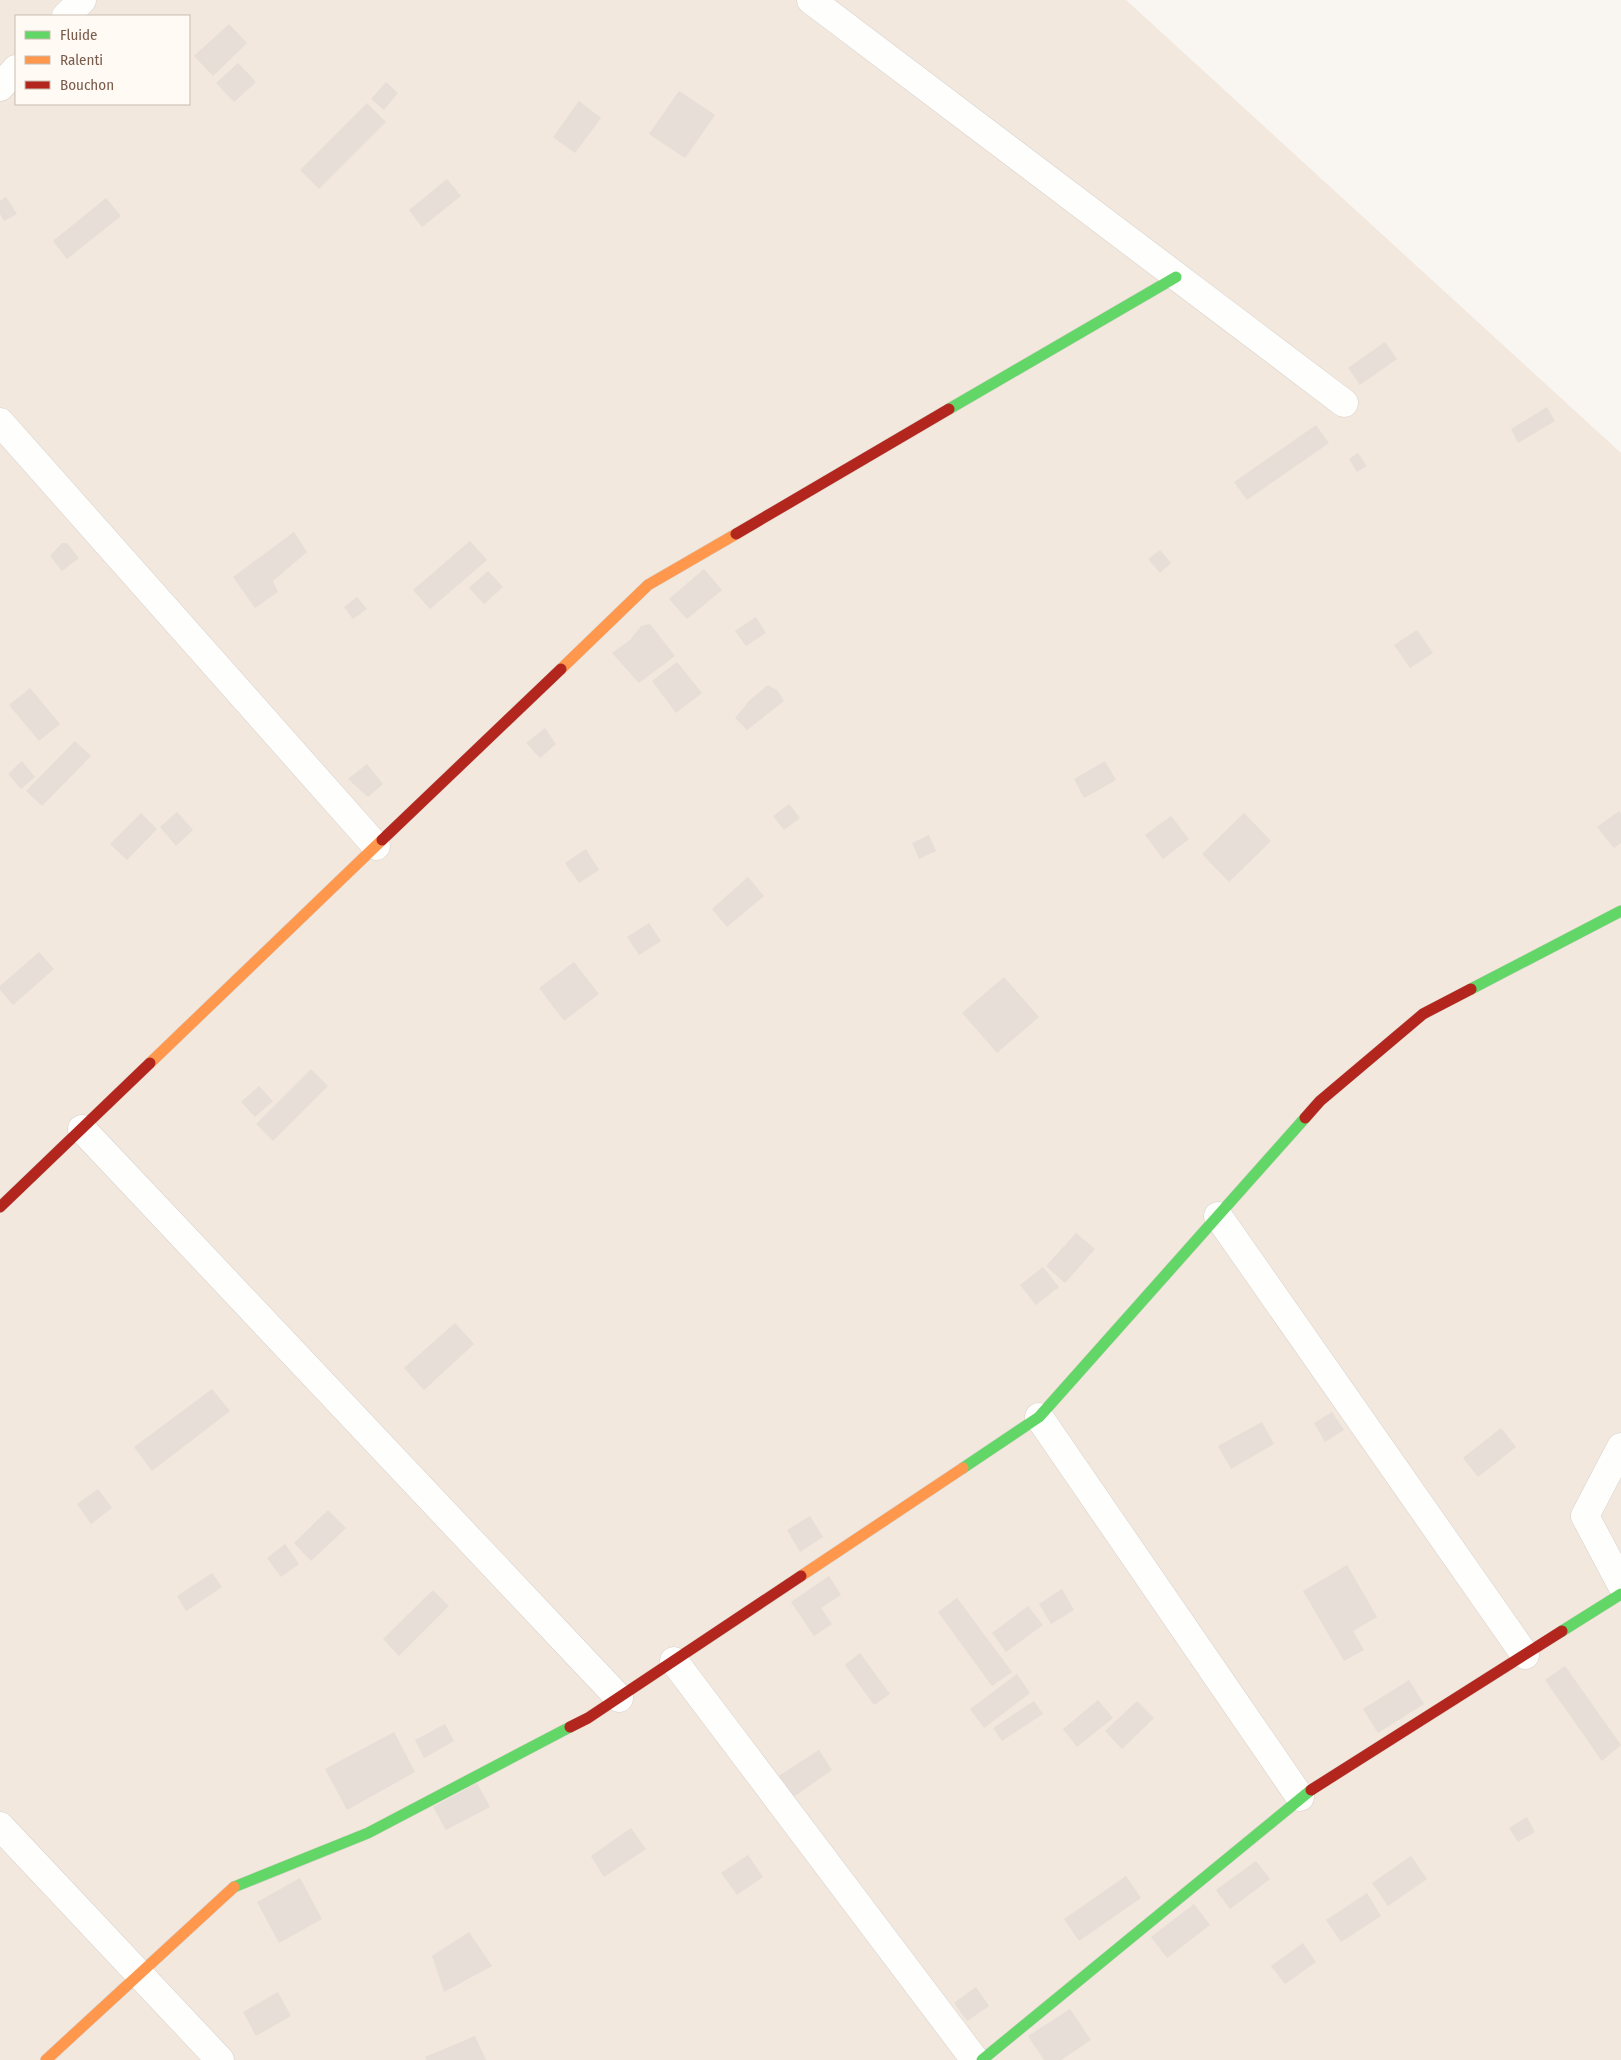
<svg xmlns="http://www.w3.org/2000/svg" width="1621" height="2060" font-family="'Fira Sans Condensed',sans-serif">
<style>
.residential{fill:#f2e8de;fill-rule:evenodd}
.building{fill:#e6ded7}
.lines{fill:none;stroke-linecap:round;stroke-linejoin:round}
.street-casing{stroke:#d7d1cb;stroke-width:29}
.fast-casing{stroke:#d9d2cb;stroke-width:12}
.slow-casing{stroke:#d9d2cb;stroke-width:12}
.jam-casing{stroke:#d9d2cb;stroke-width:12}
.street{stroke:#fefefd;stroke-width:28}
.fast{stroke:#63d668;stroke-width:11}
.slow{stroke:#ff974d;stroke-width:11}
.jam{stroke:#b3261e;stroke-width:11}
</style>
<rect width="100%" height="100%" fill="#f9f5f0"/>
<path class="residential" d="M0 0H1126L1621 453V2060H0ZM16 16H189V104H16Z"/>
<g class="building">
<polygon points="229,24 247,43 213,76 194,56"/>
<polygon points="238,63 256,82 234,102 216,83"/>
<polygon points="386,82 398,93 384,110 371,99"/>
<polygon points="679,91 715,115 685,158 649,134"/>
<polygon points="579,101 601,118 575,153 553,137"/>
<polygon points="367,103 386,122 319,189 300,170"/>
<polygon points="447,179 461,196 422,227 409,210"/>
<polygon points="6,197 17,214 4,221 0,214 0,201"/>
<polygon points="106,198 121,216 67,259 53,241"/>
<polygon points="1385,342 1397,359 1360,385 1348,368"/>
<polygon points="1547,407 1555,421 1518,443 1511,429"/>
<polygon points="1316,425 1329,443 1247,500 1234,482"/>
<polygon points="1358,453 1367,466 1357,472 1349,459"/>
<polygon points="294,532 307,552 273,581 278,592 255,608 233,577"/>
<polygon points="470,541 487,560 430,609 413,590"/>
<polygon points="62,543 67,543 79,558 62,571 50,556"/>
<polygon points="1160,550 1171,563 1160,573 1148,559"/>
<polygon points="704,569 722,590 687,619 669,599"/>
<polygon points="488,571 503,587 484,604 469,588"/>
<polygon points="357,597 367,609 353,619 344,607"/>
<polygon points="756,617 766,633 746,646 735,631"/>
<polygon points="650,624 675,656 639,683 612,653 630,640 641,626"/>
<polygon points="1417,630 1433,653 1410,668 1394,645"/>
<polygon points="677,662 702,693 676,713 652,681"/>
<polygon points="768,685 778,691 784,701 747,730 735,718 750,700"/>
<polygon points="30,688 60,724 39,741 9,705"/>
<polygon points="545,728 556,744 540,758 526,743"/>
<polygon points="75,741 91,756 42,806 26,791"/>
<polygon points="22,761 35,777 21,789 8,774"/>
<polygon points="1105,761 1116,780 1084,798 1074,779"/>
<polygon points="367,764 383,784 368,797 348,779"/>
<polygon points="789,804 800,818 784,830 773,816"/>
<polygon points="1619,811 1621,814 1621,843 1614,848 1597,827"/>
<polygon points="177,812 193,830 176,846 160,827"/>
<polygon points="141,813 157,829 127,860 110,844"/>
<polygon points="1244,813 1271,841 1229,882 1202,854"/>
<polygon points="1171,816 1189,839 1163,859 1145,835"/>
<polygon points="929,835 936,851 919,859 912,843"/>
<polygon points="586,849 599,870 579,883 565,863"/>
<polygon points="748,877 764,896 727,927 712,909"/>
<polygon points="649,923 661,941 639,955 627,937"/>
<polygon points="39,952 54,969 13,1005 0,990 0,986"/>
<polygon points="574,962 599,994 564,1021 539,988"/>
<polygon points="1004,977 1039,1017 997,1053 962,1013"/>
<polygon points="311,1069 328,1086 273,1141 256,1124"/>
<polygon points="259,1086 273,1101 255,1117 241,1102"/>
<polygon points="1076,1233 1095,1249 1065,1283 1046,1266"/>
<polygon points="1043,1267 1059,1287 1036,1305 1020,1285"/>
<polygon points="455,1323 474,1344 424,1390 404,1368"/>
<polygon points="212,1389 230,1411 152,1471 134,1447"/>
<polygon points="1332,1412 1344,1430 1325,1442 1314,1423"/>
<polygon points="1262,1422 1274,1444 1231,1469 1218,1446"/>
<polygon points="1501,1428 1516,1447 1478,1477 1463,1458"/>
<polygon points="98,1489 112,1508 91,1524 77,1504"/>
<polygon points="328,1510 346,1528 311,1561 294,1543"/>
<polygon points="810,1516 823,1537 800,1552 787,1530"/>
<polygon points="285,1544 299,1564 281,1577 267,1558"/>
<polygon points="1347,1565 1377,1617 1353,1631 1364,1650 1344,1661 1303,1591"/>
<polygon points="212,1573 222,1587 186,1611 177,1596"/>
<polygon points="829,1576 841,1595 821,1608 832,1624 814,1636 791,1602"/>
<polygon points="1062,1589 1074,1610 1051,1624 1039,1604"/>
<polygon points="433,1590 449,1606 399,1656 383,1639"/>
<polygon points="957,1598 1012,1672 992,1686 938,1612"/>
<polygon points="1028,1606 1043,1625 1006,1652 992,1633"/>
<polygon points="860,1653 890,1694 874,1705 845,1665"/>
<polygon points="1565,1666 1621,1745 1602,1761 1545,1680"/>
<polygon points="1017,1674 1030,1693 984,1728 970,1709"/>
<polygon points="1409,1680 1424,1704 1378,1733 1363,1709"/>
<polygon points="1098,1700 1113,1718 1077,1747 1063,1729"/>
<polygon points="1034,1701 1043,1714 1002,1741 993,1728"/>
<polygon points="1137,1701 1154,1718 1122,1749 1105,1731"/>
<polygon points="445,1724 454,1741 424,1758 415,1740"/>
<polygon points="394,1732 415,1772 347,1810 325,1769"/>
<polygon points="819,1750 832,1770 792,1798 777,1777"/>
<polygon points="477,1783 490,1807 446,1830 433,1807"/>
<polygon points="1527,1817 1535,1832 1518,1842 1509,1828"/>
<polygon points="631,1828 646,1849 604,1877 591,1856"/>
<polygon points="748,1855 763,1877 737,1895 721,1873"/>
<polygon points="1411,1856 1427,1879 1388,1906 1372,1883"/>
<polygon points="1256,1861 1270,1879 1230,1909 1216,1890"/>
<polygon points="1126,1876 1141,1898 1079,1941 1064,1919"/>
<polygon points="300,1878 322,1919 279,1943 257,1902"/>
<polygon points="1367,1893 1381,1916 1341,1942 1326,1920"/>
<polygon points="1194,1904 1210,1925 1167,1958 1151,1937"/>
<polygon points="469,1932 492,1966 444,1992 432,1956"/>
<polygon points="1303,1943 1316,1962 1285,1984 1271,1966"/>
<polygon points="976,1987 989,2006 967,2021 954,2003"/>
<polygon points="278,1992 291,2016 256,2036 243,2012"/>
<polygon points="1070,2009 1091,2040 1061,2060 1044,2060 1028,2036"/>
<polygon points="475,2036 486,2060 427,2060 425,2057"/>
</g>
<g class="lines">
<defs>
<g id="street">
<polyline points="811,0 1344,403"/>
<polyline points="66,16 82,0"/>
<polyline points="0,87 16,69"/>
<polyline points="0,422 376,846"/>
<polyline points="82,1129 619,1698"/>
<polyline points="1218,1216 1525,1655"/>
<polyline points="1039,1417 1300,1797"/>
<polyline points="1621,1447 1585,1516 1621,1584"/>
<polyline points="674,1661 975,2060"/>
<polyline points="0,1826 220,2060"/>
</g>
<g id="fast">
<polyline points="949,409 1176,277"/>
<polyline points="1471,989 1621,911"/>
<polyline points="963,1468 1039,1417 1305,1118"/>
<polyline points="1562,1631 1621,1594"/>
<polyline points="234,1887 368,1833 570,1727"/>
<polyline points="982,2060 1311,1790"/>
</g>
<g id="slow">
<polyline points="561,669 648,585 736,534"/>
<polyline points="150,1063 382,840"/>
<polyline points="801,1576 963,1468"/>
<polyline points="46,2060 234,1887"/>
</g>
<g id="jam">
<polyline points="736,534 949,409"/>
<polyline points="382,840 561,669"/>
<polyline points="1305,1118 1320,1101 1423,1014 1471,989"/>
<polyline points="0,1207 150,1063"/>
<polyline points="570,1727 588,1718 801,1576"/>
<polyline points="1311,1790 1562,1631"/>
</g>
</defs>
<use href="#street" class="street-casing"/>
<use href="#fast" class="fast-casing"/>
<use href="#slow" class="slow-casing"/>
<use href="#jam" class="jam-casing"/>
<use href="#street" class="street"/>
<use href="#fast" class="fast"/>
<use href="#slow" class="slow"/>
<use href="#jam" class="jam"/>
</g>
<rect x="15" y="15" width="175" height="90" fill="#fffaf3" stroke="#cabbb1"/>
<rect x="25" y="31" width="25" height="8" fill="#63d668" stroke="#cabbb1"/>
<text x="60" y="40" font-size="15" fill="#7a5c4d">Fluide</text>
<rect x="25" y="56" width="25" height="8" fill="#ff974d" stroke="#cabbb1"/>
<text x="60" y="65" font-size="15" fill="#7a5c4d">Ralenti</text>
<rect x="25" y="81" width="25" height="8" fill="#b3261e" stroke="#cabbb1"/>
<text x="60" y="90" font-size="15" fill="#7a5c4d">Bouchon</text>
</svg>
